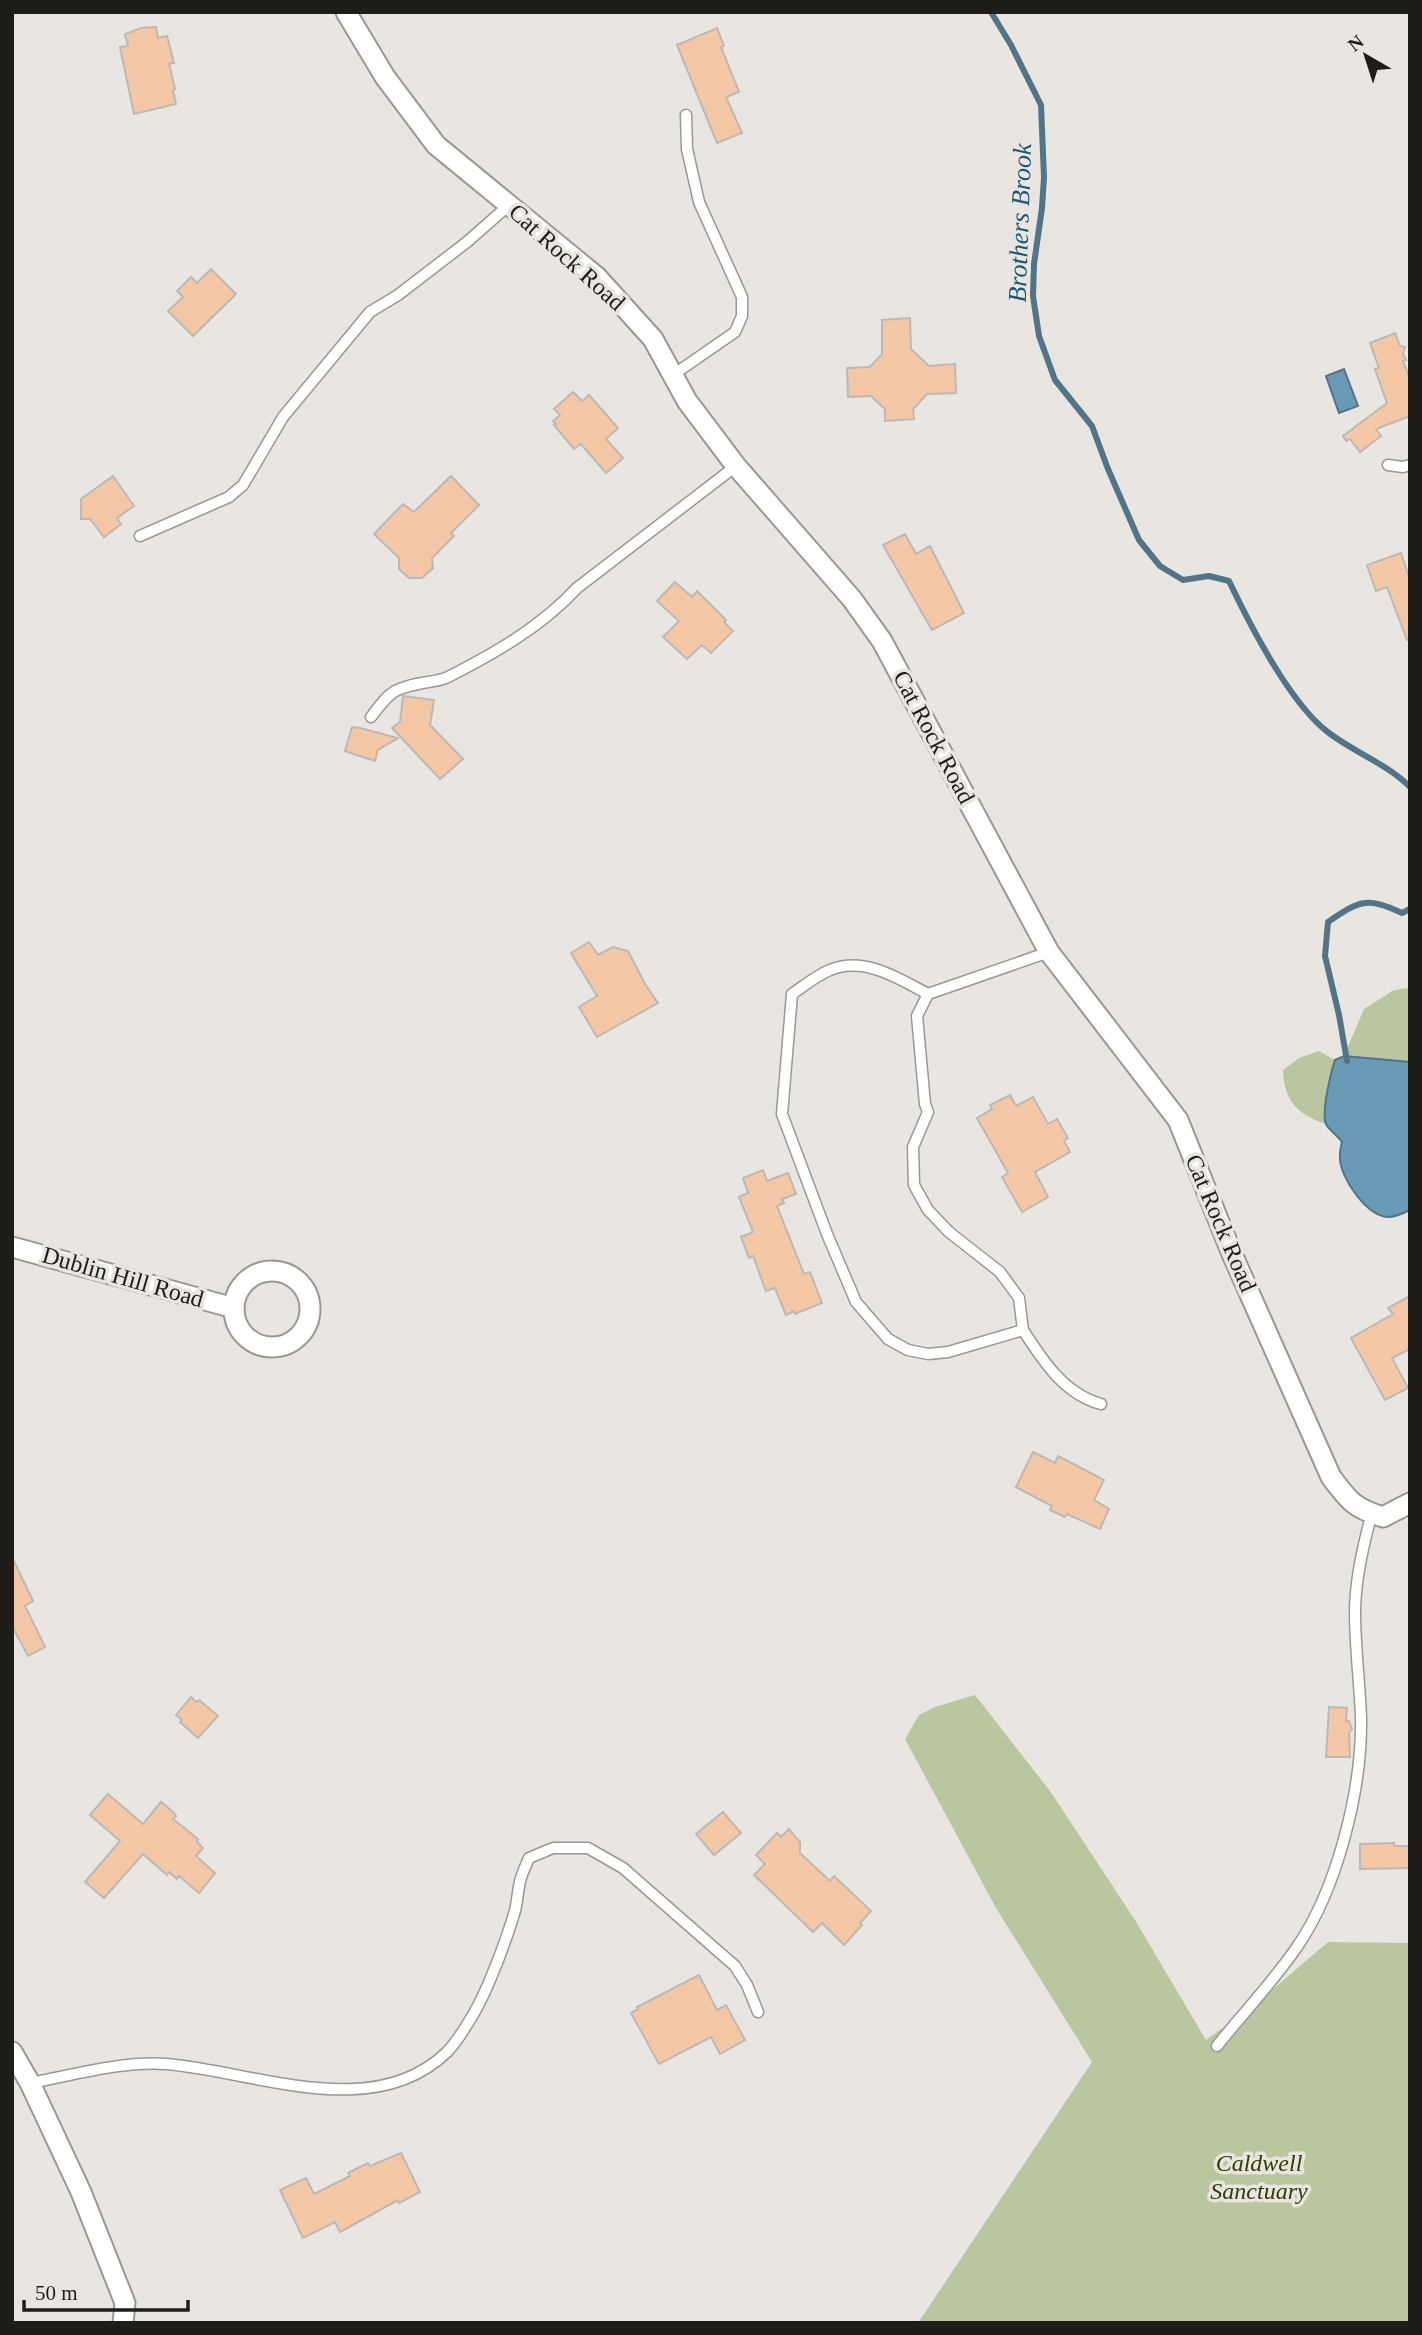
<svg xmlns="http://www.w3.org/2000/svg" width="1422" height="2335" font-family="Georgia,serif">
<style>
.green{fill:#bac69f}
.water{fill:#699ab5;stroke:#527486;stroke-width:2}
.lines{fill:none;stroke-linecap:round;stroke-linejoin:round}
.stream{stroke:#527486;stroke-width:6}
.building{fill:#f4c8a7;stroke:#beb8b4;stroke-width:2}
.service-casing{stroke:#9b9893;stroke-width:13}
.minor-casing{stroke:#9b9893;stroke-width:23}
.service{stroke:#fff;stroke-width:10}
.minor{stroke:#fff;stroke-width:19}
.labels{text-anchor:middle;dominant-baseline:central;stroke-width:7;stroke-linejoin:round;paint-order:stroke}
.street-label{font-size:24px;fill:#1e1d1a;stroke:#e9e5e0}
.park-label{font-size:24px;font-style:italic;fill:#313d04;stroke:#e9e5e0}
.water-label{font-size:26px;font-style:italic;fill:#1b5875;stroke:#e9e5e0}
</style>
<rect width="100%" height="100%" fill="#e9e5e0"/>
<g class="green">
<polygon points="1410,988 1410,1062 1344,1056 1364,1009 1394,990"/>
<path d="M1319 1051 1335 1060C1328 1079 1324 1104 1326 1124 1298 1115 1284 1101 1283 1070L1299 1058Z"/>
<polygon points="975,1695 1050,1791 1135,1920 1206,2040 1257,2003 1328,1942 1410,1943 1410,2323 918,2323 1092,2062 996,1908 905,1739 919,1715 935,1707"/>
</g>
<g class="water">
<polygon points="1344,369 1358,406 1339,413 1326,376"/>
<path d="M1344 1056 1410 1062V1210C1404 1213 1395 1217 1388 1217 1367 1216 1341 1179 1340 1159 1339 1153 1341 1147 1342 1142 1338 1136 1329 1130 1326 1124 1321 1113 1331 1072 1335 1060Z"/>
</g>
<g class="lines">
<g class="stream">
<path d="M991 12 1011 45 1041 105 1044 177 1042 208 1034 264 1033 296 1039 336 1055 380 1092 426 1108 469 1139 540 1160 566 1183 580 1209 576 1229 581C1250 625 1290 704 1329 733 1354 752 1387 764 1410 787"/>
<path d="M1347 1061 1339 1015 1325 956 1328 922C1359 901 1366 896 1402 913L1410 909"/>
</g>
</g>
<g class="building">
<polygon points="156,27 158,38 167,36 174,63 169,64 175,89 173,91 176,104 134,114 120,47 128,46 125,34 141,28"/>
<polygon points="717,28 724,46 721,47 739,92 726,97 742,133 717,143 677,45"/>
<polygon points="211,269 236,294 193,336 168,311 183,297 177,291 191,277 197,283"/>
<polygon points="910,318 911,349 929,366 955,364 956,393 927,394 913,409 914,419 885,421 885,409 871,396 848,397 847,368 870,367 882,354 882,320"/>
<polygon points="1395,333 1400,346 1405,347 1403,354 1406,360 1403,361 1410,379 1410,416 1376,429 1381,436 1360,452 1350,439 1346,441 1343,436 1387,403 1375,369 1379,368 1370,343"/>
<polygon points="573,392 582,401 589,395 618,428 606,439 623,458 606,473 581,444 574,449 554,425 556,424 553,421 560,415 554,409"/>
<polygon points="113,476 134,506 117,518 121,524 104,537 90,519 81,519 81,499"/>
<polygon points="451,476 479,505 451,533 454,536 432,558 433,568 422,578 409,578 399,569 399,558 374,534 403,504 414,512"/>
<polygon points="905,534 916,554 930,546 964,613 932,630 883,545"/>
<polygon points="1401,553 1410,580 1410,639 1407,640 1387,587 1376,591 1367,565"/>
<polygon points="675,582 692,597 697,591 726,620 724,622 733,631 711,653 702,645 687,659 663,637 679,621 657,601"/>
<polygon points="403,696 434,700 430,725 463,759 440,779 392,728 400,722"/>
<polygon points="352,727 360,728 398,738 378,750 375,761 345,751"/>
<polygon points="589,942 598,955 613,947 628,951 645,984 658,1003 597,1037 579,1007 597,996 571,953"/>
<polygon points="1010,1095 1016,1106 1033,1097 1048,1124 1057,1119 1068,1138 1064,1141 1070,1152 1035,1172 1048,1197 1022,1212 1002,1177 1008,1173 977,1118 992,1109 990,1105"/>
<polygon points="763,1170 767,1181 788,1173 796,1194 782,1199 784,1203 777,1206 804,1274 810,1272 822,1303 795,1314 794,1311 786,1315 775,1288 766,1291 753,1256 749,1258 741,1237 753,1232 739,1197 748,1193 743,1178"/>
<polygon points="1410,1296 1410,1349 1392,1358 1408,1388 1385,1400 1351,1338 1393,1314 1388,1308"/>
<polygon points="1033,1452 1055,1463 1058,1456 1104,1480 1094,1500 1109,1509 1100,1529 1067,1514 1065,1517 1050,1510 1052,1506 1016,1487"/>
<polygon points="12,1557 33,1601 25,1606 45,1647 28,1656 12,1626"/>
<polygon points="191,1697 196,1702 199,1700 218,1716 198,1738 180,1722 182,1720 176,1715"/>
<polygon points="1329,1707 1347,1708 1346,1721 1349,1721 1352,1729 1349,1733 1350,1757 1326,1757"/>
<polygon points="108,1794 143,1824 161,1802 173,1812 176,1816 173,1819 198,1839 197,1842 203,1848 196,1856 215,1873 199,1893 179,1876 177,1879 169,1872 167,1875 143,1854 104,1898 85,1882 120,1841 90,1815"/>
<polygon points="723,1812 741,1833 714,1855 696,1834"/>
<polygon points="789,1829 800,1842 800,1853 830,1881 834,1876 871,1911 860,1923 862,1925 844,1945 822,1923 813,1932 754,1875 765,1864 756,1855 777,1833 781,1837"/>
<polygon points="1394,1843 1394,1846 1410,1846 1410,1868 1360,1869 1360,1844"/>
<polygon points="699,1975 717,2010 726,2005 745,2040 720,2054 711,2037 659,2064 631,2013 638,2009 637,2007"/>
<polygon points="401,2153 420,2192 399,2203 398,2200 340,2232 335,2222 303,2238 280,2190 306,2178 314,2194 350,2176 348,2173 368,2163 370,2166"/>
</g>
<g class="lines">
<defs>
<g id="service">
<polyline points="673,375 735,332 742,316 742,297 699,202 687,149 686,115"/>
<polyline points="1388,465 1403,467 1410,465"/>
<polyline points="140,536 229,497 243,485 283,417 370,312 398,295 467,242 509,205"/>
<path d="M371 717C391 690 394 688 428 682 435 681 442 680 448 677 495 653 541 627 577 588L736 466"/>
<path d="M1049 952 928 994C898 978 864 956 830 970 817 975 804 986 792 994L782 1114 827 1234 856 1302 888 1339 908 1350 928 1354 948 1352 1023 1330C1043 1361 1064 1394 1101 1404"/>
<polyline points="928,994 917,1016 925,1104 928,1112 913,1147 914,1185 928,1210 949,1232 1000,1272 1019,1298 1023,1330"/>
<path d="M1217 2046C1243 2013 1273 1982 1297 1947 1337 1889 1362 1790 1361 1719 1360 1684 1355 1648 1355 1613 1355 1580 1363 1545 1372 1513"/>
<path d="M30 2083C74 2075 121 2061 166 2064 254 2071 373 2124 447 2052 457 2042 467 2025 474 2013 488 1989 506 1941 514 1914 518 1903 517 1890 521 1878 523 1871 526 1865 529 1858L553 1848H588L623 1868 735 1966 747 1985 758 2012"/>
</g>
<g id="minor">
<path d="M346 12 385 77 436 145 597 277 653 339 687 401 736 466 852 599 882 641 1049 952 1178 1120 1232 1254 1331 1477C1349 1501 1354 1508 1383 1517L1410 1503"/>
<polyline points="12,1247 234,1308"/>
<circle cx="272" cy="1309" r="38"/>
<polyline points="12,2052 30,2083 81,2192 125,2303 123,2323"/>
</g>
</defs>
<use href="#service" class="service-casing"/>
<use href="#minor" class="minor-casing"/>
<use href="#service" class="service"/>
<use href="#minor" class="minor"/>
</g>
<g class="labels">
<g class="street-label">
<text transform="translate(567 257) rotate(42)">Cat Rock Road</text>
<text transform="translate(934 737) rotate(62)">Cat Rock Road</text>
<text transform="translate(1221 1223) rotate(67)">Cat Rock Road</text>
<text transform="translate(123 1277) rotate(16)">Dublin Hill Road</text>
</g>
<g class="park-label">
<text x="1259" y="2163">Caldwell<tspan x="1259" dy="28">Sanctuary</tspan></text>
</g>
<g class="water-label">
<text transform="translate(1020 223) rotate(-88)">Brothers Brook</text>
</g>
</g>
<rect width="1422" height="2335" fill="none" stroke="#1e1d1a" stroke-width="28"/>
<g transform="translate(1366 56) rotate(321)" stroke="#e9e5e0" stroke-width="5" paint-order="stroke">
<path d="M0-5L12 26L0 18L-12 26Z" fill="#1e1d1a"/>
<text y="-10" font-size="19" font-weight="bold" text-anchor="middle" fill="#1e1d1a">N</text>
</g>
<path d="M24 2300v10h164v-10" fill="none" stroke="#1e1d1a" stroke-width="3.5"/>
<text x="35" y="2300" font-size="21" fill="#1e1d1a" stroke="#e9e5e0" stroke-width="5" paint-order="stroke">50 m</text>
</svg>
